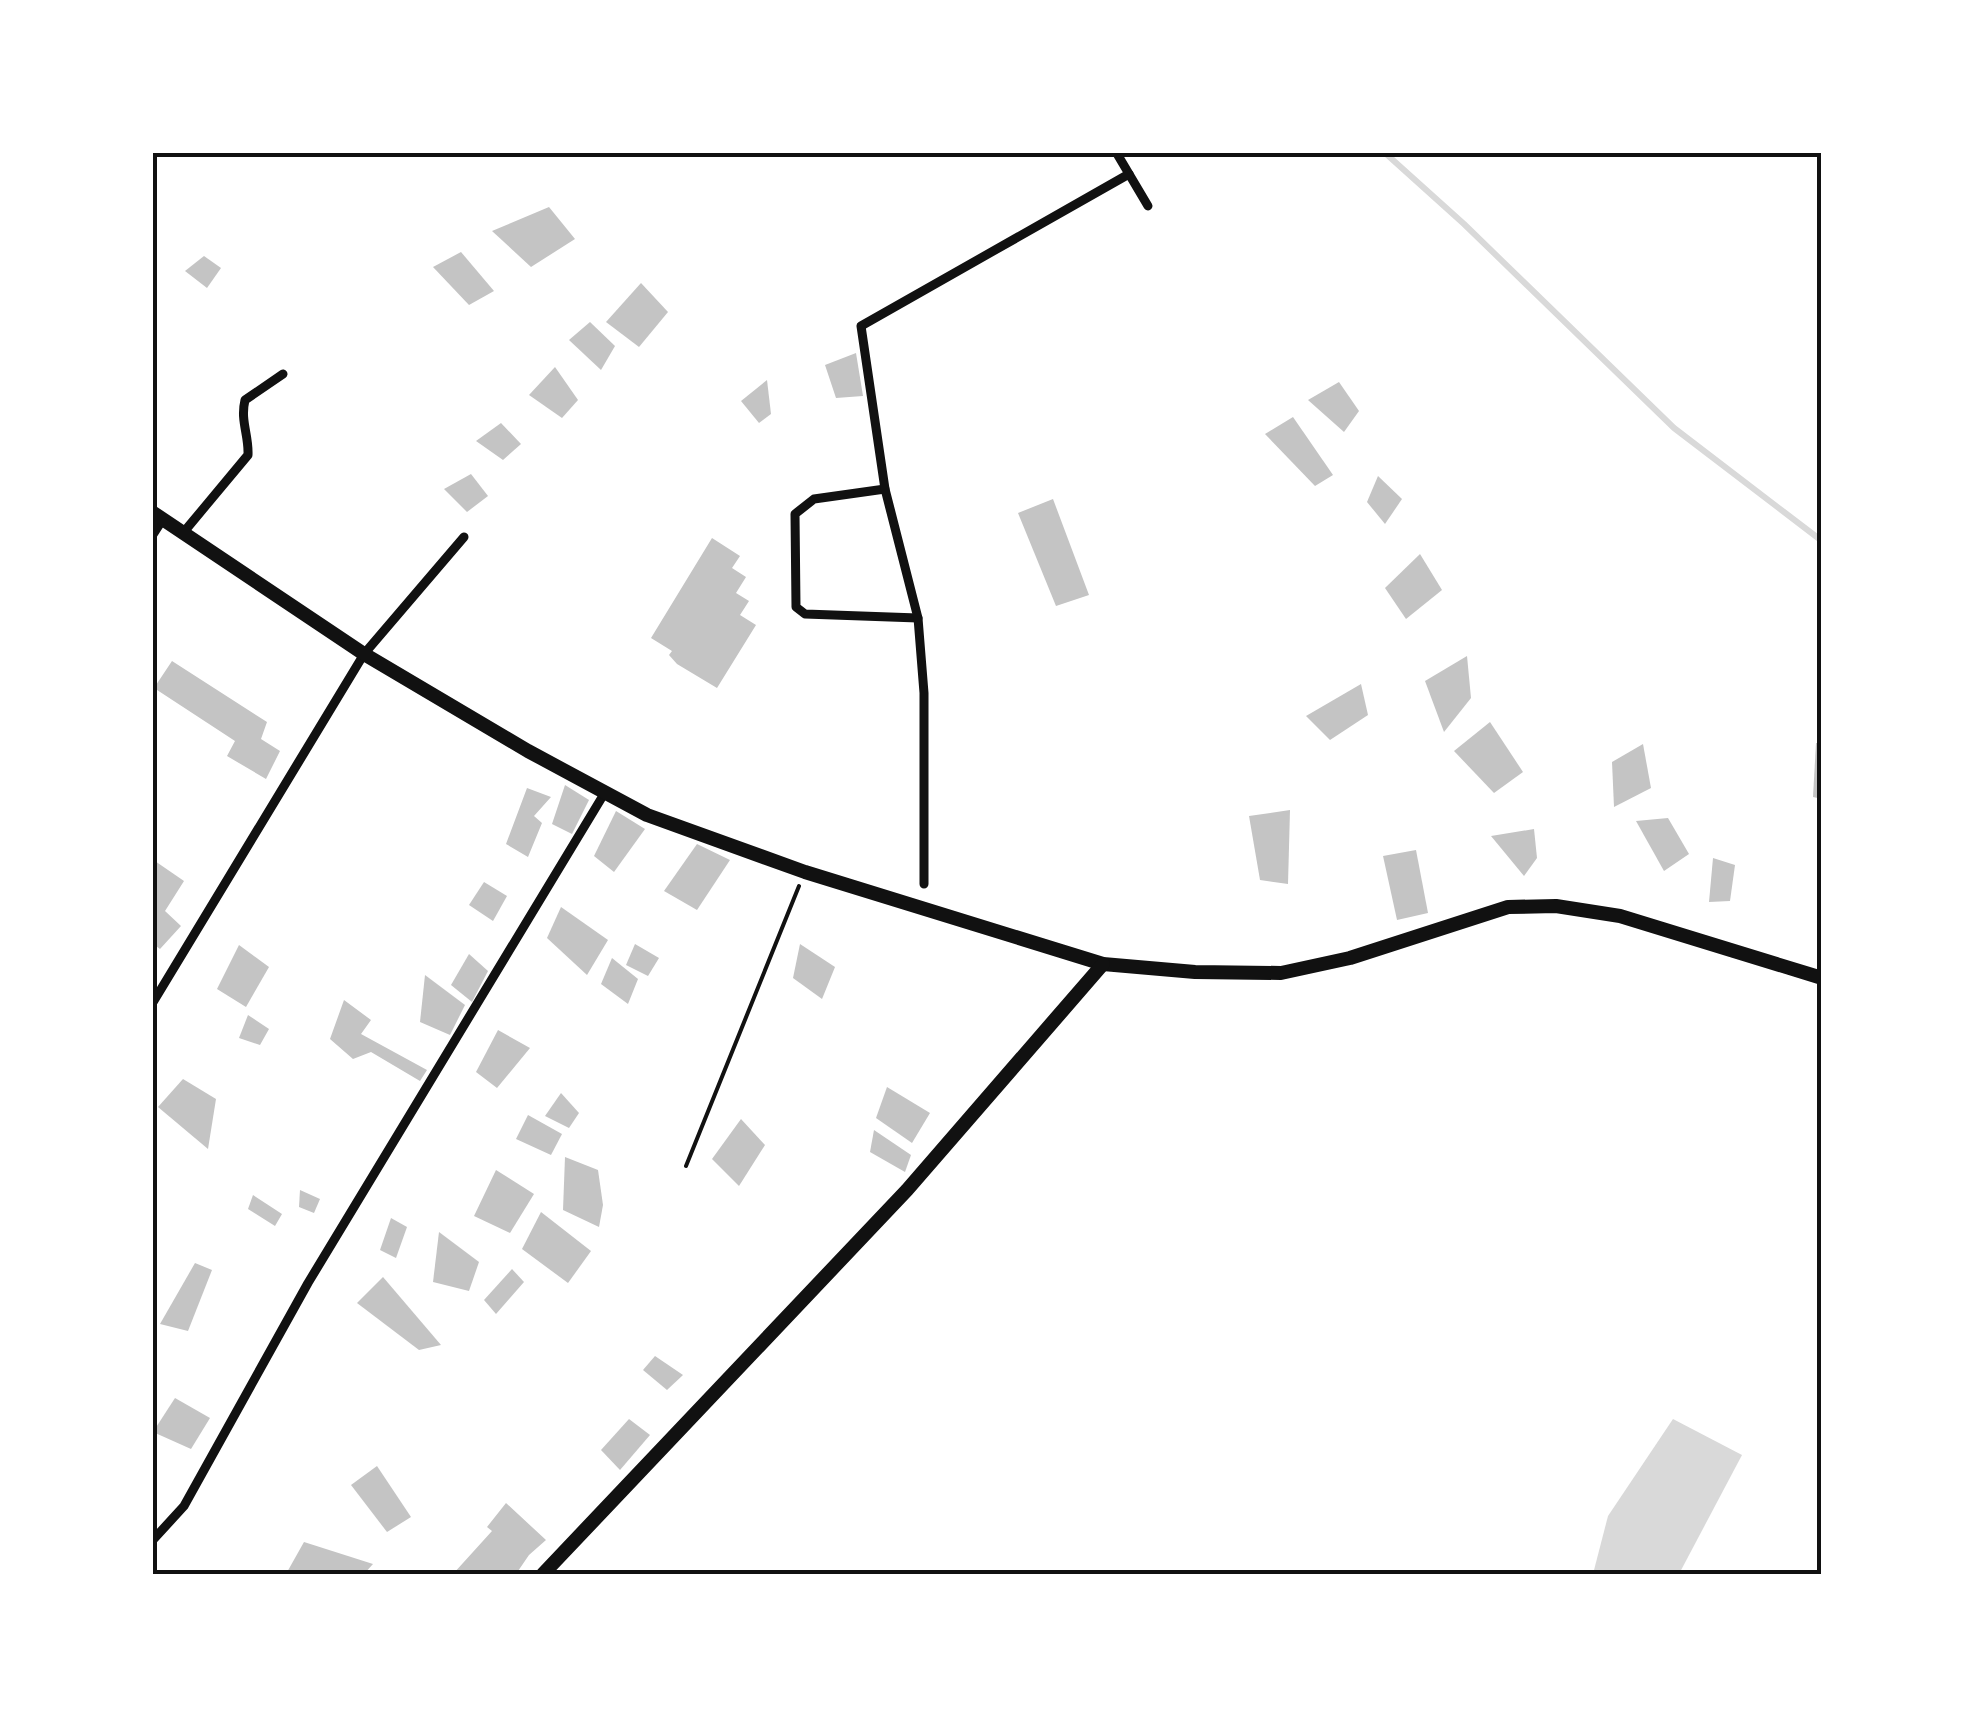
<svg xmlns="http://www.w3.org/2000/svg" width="1974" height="1727" font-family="'Work Sans',sans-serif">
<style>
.water{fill:#d9d9d9}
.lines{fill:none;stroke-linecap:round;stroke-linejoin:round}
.stream{stroke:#d9d9d9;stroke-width:6}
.building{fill:#c4c4c4}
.path{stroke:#111;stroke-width:4}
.minor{stroke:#111;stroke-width:9}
.primary{stroke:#111;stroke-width:14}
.neatline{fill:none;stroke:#111;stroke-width:4}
</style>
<rect width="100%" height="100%" fill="#fff"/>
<polygon class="water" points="1673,1419 1742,1455 1679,1574 1593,1574 1608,1516"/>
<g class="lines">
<polyline class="stream" points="1384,152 1464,224 1674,428 1822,541"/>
</g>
<g class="building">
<polygon points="549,207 575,239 531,267 492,231"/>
<polygon points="461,252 494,291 469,305 433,267"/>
<polygon points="204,256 221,268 207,288 185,271"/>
<polygon points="641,283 668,312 639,347 606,322"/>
<polygon points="590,322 615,346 601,370 569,340"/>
<polygon points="856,353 863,396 836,398 825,365"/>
<polygon points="555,367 578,400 562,418 529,395"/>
<polygon points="767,380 771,414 759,423 741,401"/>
<polygon points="1339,382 1359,411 1344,432 1308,400"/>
<polygon points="1293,417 1333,475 1315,486 1265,434"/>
<polygon points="501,423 521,444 503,460 476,441"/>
<polygon points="471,474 488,496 467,512 444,489"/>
<polygon points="1378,476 1402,499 1385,524 1367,502"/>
<polygon points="1053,499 1089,595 1056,606 1018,513"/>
<polygon points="712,538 740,556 732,568 746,577 736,593 749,601 740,615 756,625 717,688 677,664 669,655 672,651 651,638"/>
<polygon points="1420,554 1442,590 1406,619 1385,588"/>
<polygon points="1467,656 1471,698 1444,732 1425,681"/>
<polygon points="172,661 267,722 261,739 280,751 266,779 227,756 235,741 154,688"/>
<polygon points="1361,684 1368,715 1330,740 1306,716"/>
<polygon points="1490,722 1523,772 1494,793 1454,751"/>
<polygon points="1816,743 1822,743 1822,799 1813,797"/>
<polygon points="1643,744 1651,788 1614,807 1612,762"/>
<polygon points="565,785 589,800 572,834 552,824"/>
<polygon points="527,788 551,797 534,816 542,823 528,857 506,844"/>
<polygon points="1290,810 1288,884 1260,880 1249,816"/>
<polygon points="616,811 645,829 614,872 594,856"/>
<polygon points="1668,818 1689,854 1664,871 1636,821"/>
<polygon points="1534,829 1537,858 1524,876 1491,836"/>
<polygon points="697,844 730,860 697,910 664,891"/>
<polygon points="1416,850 1428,913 1397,920 1383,856"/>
<polygon points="1713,858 1735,865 1730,901 1709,902"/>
<polygon points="152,859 184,881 165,911 181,926 160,949 152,943"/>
<polygon points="484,882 507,896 493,921 469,905"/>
<polygon points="561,907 608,940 587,975 547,938"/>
<polygon points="635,944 659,958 648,976 626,965"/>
<polygon points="800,944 835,967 822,999 793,978"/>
<polygon points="239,945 269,967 246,1007 217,989"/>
<polygon points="469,954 488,971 472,1002 451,985"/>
<polygon points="612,958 638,979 628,1004 601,984"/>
<polygon points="425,975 465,1005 450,1035 420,1022"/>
<polygon points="344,1000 371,1020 361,1034 427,1070 420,1081 371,1052 353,1059 330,1039"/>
<polygon points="248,1015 269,1029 260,1045 239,1038"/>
<polygon points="498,1030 530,1048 497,1088 476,1072"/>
<polygon points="183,1079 216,1099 208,1149 158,1107"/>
<polygon points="887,1087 930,1113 912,1143 876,1118"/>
<polygon points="561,1093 579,1113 569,1128 545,1116"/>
<polygon points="528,1115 562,1134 551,1155 516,1139"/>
<polygon points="741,1119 765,1145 739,1186 712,1159"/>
<polygon points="874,1130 911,1155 905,1172 870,1152"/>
<polygon points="565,1157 598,1170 603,1205 599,1227 563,1210"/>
<polygon points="496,1170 534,1194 510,1233 474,1216"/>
<polygon points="300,1190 320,1199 314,1213 299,1207"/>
<polygon points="253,1195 282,1214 275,1226 248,1209"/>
<polygon points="541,1212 591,1251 568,1283 522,1249"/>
<polygon points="391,1218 407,1227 396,1258 380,1250"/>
<polygon points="439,1232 479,1262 469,1291 433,1282"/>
<polygon points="195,1263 212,1270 188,1331 160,1324"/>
<polygon points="512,1269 524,1282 496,1314 484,1300"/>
<polygon points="383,1277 441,1345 419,1350 357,1303"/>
<polygon points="655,1356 683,1375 667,1390 643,1370"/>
<polygon points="175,1398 210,1418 191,1449 153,1432"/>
<polygon points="629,1419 650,1435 620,1470 601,1450"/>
<polygon points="377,1466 411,1517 387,1532 351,1485"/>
<polygon points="506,1503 546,1540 529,1555 516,1574 453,1574 492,1531 487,1527"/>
<polygon points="304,1542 373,1564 364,1574 286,1574"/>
</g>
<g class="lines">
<polyline class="path" points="686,1166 799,886"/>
<g class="minor">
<polyline points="1116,152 1148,206"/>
<polyline points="885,489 814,499 795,514 796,607 805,614 918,618"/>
<path d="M183 533 248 455C249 435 240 421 245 400L283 374"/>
<polyline points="152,536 163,519"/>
<polyline points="924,884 924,693 918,618 885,489 861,326 1129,174"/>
<polyline points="152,1004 364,654 464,537"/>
<polyline points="152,1541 184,1506 308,1283 604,794"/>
</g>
<g class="primary">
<polyline points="152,512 364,654 528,751 647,815 805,872 1103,964 1195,972 1281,973 1350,958 1508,907 1556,906 1620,916 1822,978"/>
<polyline points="543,1574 907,1190 1103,964"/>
</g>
</g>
<rect width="1974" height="1727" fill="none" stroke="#ffffff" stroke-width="310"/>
<rect x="155" y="155" width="1664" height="1417" class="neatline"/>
</svg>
